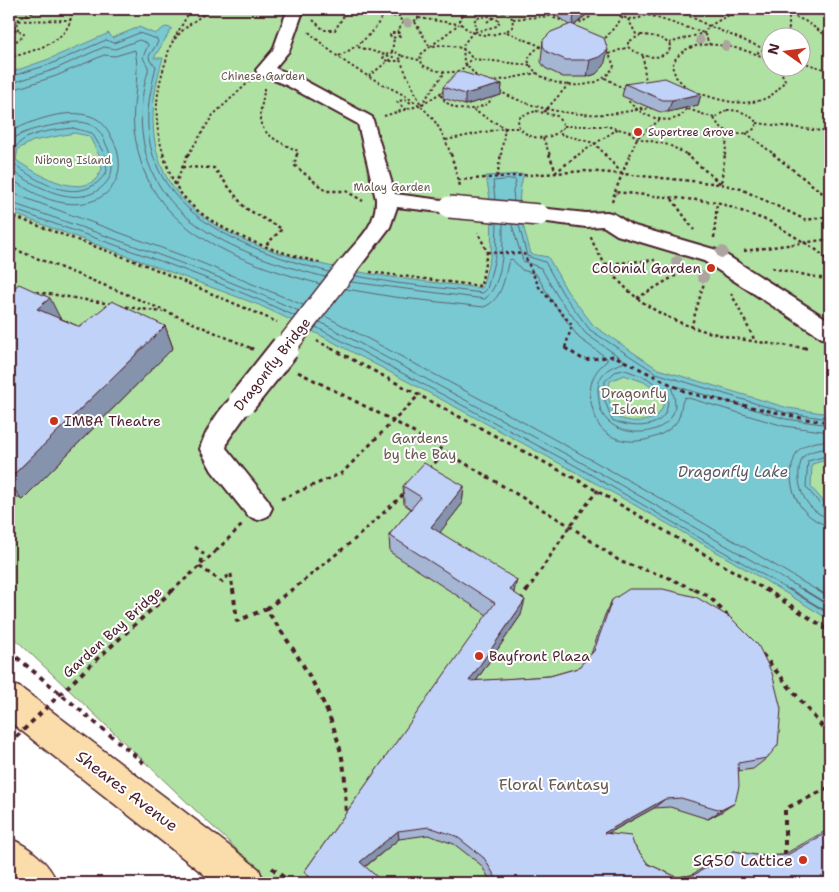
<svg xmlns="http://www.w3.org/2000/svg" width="839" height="892" font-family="'Shantell Sans',sans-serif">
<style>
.green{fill:#afe1a2;stroke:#7c8066;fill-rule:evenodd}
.water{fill:#79c9d2;stroke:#66858f;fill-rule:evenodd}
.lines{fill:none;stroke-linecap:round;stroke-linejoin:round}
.shore-far1{stroke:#5d636e;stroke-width:1}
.shore{stroke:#5d636e;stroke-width:2}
.street-casing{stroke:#4a1f2b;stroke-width:4}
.primary-casing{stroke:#4a1f2b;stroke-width:3}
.path-far3{stroke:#4a1f2b;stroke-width:2;stroke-dasharray:2.5 2.5;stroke-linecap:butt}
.path-far2{stroke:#4a1f2b;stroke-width:2.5;stroke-dasharray:3 3;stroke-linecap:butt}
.path-far1{stroke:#4a1f2b;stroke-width:3;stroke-dasharray:4 4;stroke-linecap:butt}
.path{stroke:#4a1f2b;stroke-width:4;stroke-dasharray:5 5;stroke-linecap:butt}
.street{fill:#fff;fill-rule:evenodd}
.primary{fill:#fbddab;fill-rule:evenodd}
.street-bridge-far1-casing{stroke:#4a1f2b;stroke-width:24;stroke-linecap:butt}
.street-bridge-casing{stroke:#4a1f2b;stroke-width:31;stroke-linecap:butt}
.path-bridge-far2{stroke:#4a1f2b;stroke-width:2;stroke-dasharray:2.5 2.5;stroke-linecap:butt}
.path-bridge-far1{stroke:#4a1f2b;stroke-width:3;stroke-dasharray:4 4;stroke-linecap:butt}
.path-bridge{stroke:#4a1f2b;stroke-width:4;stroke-dasharray:5 5;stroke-linecap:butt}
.street-bridge-far1{stroke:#fff;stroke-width:21}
.street-bridge{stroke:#fff;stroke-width:27}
.tree{fill:#aca49e}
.wall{fill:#a5b5d4;stroke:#4a1f2b}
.shaded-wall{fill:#8693ad;stroke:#4a1f2b}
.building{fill:#c0d2f7;stroke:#4a1f2b}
.poi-dot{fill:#c8321e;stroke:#fff;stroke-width:2}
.labels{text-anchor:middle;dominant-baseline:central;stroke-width:4;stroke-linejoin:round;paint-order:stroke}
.far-park-label{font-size:11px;fill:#68594f;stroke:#fff}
.far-poi-label{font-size:11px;fill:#4a1f2b;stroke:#fff;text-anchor:start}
.poi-label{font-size:14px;fill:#4a1f2b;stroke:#fff;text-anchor:start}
.street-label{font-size:14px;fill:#4a1f2b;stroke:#fff}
.park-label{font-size:14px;fill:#68594f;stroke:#fff}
.water-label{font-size:15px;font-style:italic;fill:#5a5a65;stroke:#fff}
.near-park-label{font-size:16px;fill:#68594f;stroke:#fff}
.near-street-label{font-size:16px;fill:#4a1f2b;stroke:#fff}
.near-poi-label{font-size:16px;fill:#4a1f2b;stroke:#fff;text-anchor:end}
</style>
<rect width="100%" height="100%" fill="#fff"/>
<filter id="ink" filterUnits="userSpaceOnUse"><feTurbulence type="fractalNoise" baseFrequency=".02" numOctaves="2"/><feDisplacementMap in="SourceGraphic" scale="10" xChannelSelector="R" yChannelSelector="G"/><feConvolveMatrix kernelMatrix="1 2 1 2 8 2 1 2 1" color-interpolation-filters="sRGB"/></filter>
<g filter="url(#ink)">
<path class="green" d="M9 9H830V883H272L9 633ZM772 38H802V68H772Z"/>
<path class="water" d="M139 27 155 34 165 27 172 28 154 58H163C149 103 146 157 179 195 239 265 394 278 482 288L491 254 492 210 486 176 524 174C514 205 523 223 531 254L548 257 567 291 594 326 658 369 788 408 830 414V459L812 464 811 487 830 509V620C657 513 477 418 297 323L259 305 9 212V73L49 59 109 33 112 38ZM74 133 89 136 100 157 102 169C100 172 98 177 96 179 77 198 33 172 16 160L18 149 33 141ZM624 375 644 382 663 396C668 423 633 426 615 416L608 397 610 381Z"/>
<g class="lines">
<g class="shore-far1">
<path d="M9 77 51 64 106 40 114 43 139 33 157 39 158 42 149 56 150 61 156 66C153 81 149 96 148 111 142 215 248 250 329 272"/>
<path d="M9 84 53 70 104 47 115 49 139 40 147 43 148 45 143 57C144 61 147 64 148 67 149 72 146 77 145 82 141 100 140 121 143 139 154 227 252 258 325 277"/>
<path d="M9 91 56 76 104 55 115 56 135 50C141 77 131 103 134 130 136 143 139 158 144 171 171 240 254 266 320 284"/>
<path d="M73 128 92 133 105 155 107 171C84 209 38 184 12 162 11 132 50 131 73 128Z"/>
<path d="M9 132C32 121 64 108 90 116 103 120 107 129 113 140 132 179 105 209 64 203 44 200 26 189 9 178"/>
<path d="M9 142C22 131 38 128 55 125 66 123 79 120 89 124 99 128 102 135 106 144 112 157 116 171 106 183 80 213 35 186 9 169"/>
<polyline points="9,194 17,195 197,261 303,305"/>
<polyline points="495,199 493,181 514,179 516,182 513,191 514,201"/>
<path d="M9 202C106 236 205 269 299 311"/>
<path d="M9 208C105 242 203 273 295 316"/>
<path d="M512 225 523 261 541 268 558 297 586 334 624 360 623 363C608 367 597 375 598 392 599 398 599 406 601 411 615 443 675 437 675 404 675 399 673 394 672 389L675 386 786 419 830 425"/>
<polyline points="519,225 527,256 545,262 563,294 590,330 656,373 787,413 830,419"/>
<polyline points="356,276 396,283 483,293 487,289 496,254 497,223"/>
<path d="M351 282 485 299C504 281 503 248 503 224"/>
<path d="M346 289 394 297 484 307C503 299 504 278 509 260L512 259 522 270 536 274 552 301 579 338 607 358V361C589 374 587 393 594 413 596 417 597 423 600 427 618 449 656 443 674 425 683 416 679 405 685 397L784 426 830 432"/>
<path d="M325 316C491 404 657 493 818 591"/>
<polyline points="320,322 577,460 805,591"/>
<polyline points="316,327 576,466 791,591"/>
<path d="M625 370 647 378 667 393C674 429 636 431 612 420L604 398 605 381 615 372Z"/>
<path d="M830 441C820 441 808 442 800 449 795 453 794 460 792 466 787 493 803 520 830 526"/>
<path d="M830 448C822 449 811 450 804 456 801 459 800 465 799 470 797 491 808 513 830 518"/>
<polyline points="830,455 808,461 806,487 825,510 830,512"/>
</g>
<g class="shore">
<polyline points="789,589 830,614"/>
<polyline points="802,589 830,606"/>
<polyline points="816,589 830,598"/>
</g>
<defs>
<g id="street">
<path d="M284 9H300L302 14 289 51 275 68 298 77 372 117 395 194 449 201 456 202 459 207 456 212 449 213 397 207 390 227 355 273 347 275 339 273 336 268C351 244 377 230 376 199L358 124 286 85 258 74 256 70 273 50 286 14Z"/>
<polygon points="820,9 830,9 830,15 823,12"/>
<polygon points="539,208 586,213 607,212 614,214 631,225 720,251 830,321 830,340 822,338 704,261 617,235 603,226 586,227 532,220 529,215 532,210"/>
<path d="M242 392 251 395 255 402 228 440 226 448 268 500 272 508 268 516 258 520 248 516 212 471 200 449C205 431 224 398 242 392Z"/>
</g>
<g id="primary">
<polygon points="9,683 21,688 219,838 259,869 264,883 215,883 9,721"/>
<path d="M9 838C29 846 50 863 57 883H9Z"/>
</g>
</defs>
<use href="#street" class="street-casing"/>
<use href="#primary" class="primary-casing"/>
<g class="path-far3">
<path d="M481 9 467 12 460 17V23C475 39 494 37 512 28L513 19C506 12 498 9 488 9"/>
<polyline points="551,9 550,12 554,18 568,22"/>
<path d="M612 9C621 21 639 22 650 12L649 9"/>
<polyline points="676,9 709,26 772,52"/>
<polyline points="721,9 727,16"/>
<polygon points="411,12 418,14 418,20 407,22 399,19 399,15"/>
<polyline points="591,13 615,14"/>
<polyline points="383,14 398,17"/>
<polyline points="648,15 704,33 710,45"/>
<polyline points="9,17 20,9"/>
<polyline points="419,18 458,24"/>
<polyline points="513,19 551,16"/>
<polyline points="628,19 637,36"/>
<polyline points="313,20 324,30 335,30 348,9"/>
<polyline points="9,21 71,20"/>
<polyline points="415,22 430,47 459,24"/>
<polyline points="487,22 494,17"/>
<polyline points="574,23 582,22 590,17 591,13 587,9"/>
<polyline points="18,30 17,21 23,16 42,9"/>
<polyline points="9,31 18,30 24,34 19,40 9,42"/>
<path d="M309 32C325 47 342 61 361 72 406 99 432 99 451 155"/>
<polyline points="507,32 540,46"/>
<polygon points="392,33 399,33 400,36 392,38 390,35"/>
<polyline points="397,33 403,22"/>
<path d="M641 35C651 35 666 38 671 47 663 63 640 57 628 47V42Z"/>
<polyline points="783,38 789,28 789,9"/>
<polyline points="174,39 191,9"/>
<path d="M564 40 588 43 609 54 614 66C610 72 607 76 600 80 580 91 536 85 528 60 533 46 551 42 564 40Z"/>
<polyline points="602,42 623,17"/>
<polyline points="669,43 704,33 709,26 727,16 747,12 788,14 805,21 830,38"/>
<path d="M438 45C451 46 464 45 471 57 463 79 439 73 422 65L420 55 430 47Z"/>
<polyline points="358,47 393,57 369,76"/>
<polyline points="392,52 394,38"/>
<polygon points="395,52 402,56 398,61 387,61 383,58 388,53"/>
<polyline points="757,53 772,45"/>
<polyline points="609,54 628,47"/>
<path d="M339 56C360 45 377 32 385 9"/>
<polyline points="402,56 419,60"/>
<polyline points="643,56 646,84"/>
<path d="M9 58C28 52 56 46 67 28 71 22 71 15 73 9"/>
<polyline points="473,59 530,65"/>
<polyline points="400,60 421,105 445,72"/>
<polyline points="802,62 830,71"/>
<polyline points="605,78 626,90"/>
<path d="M461 82 478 84 487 89 491 97 489 103C472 112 452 113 441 96 443 88 453 84 461 82Z"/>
<polyline points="491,82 537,73"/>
<path d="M646 85C664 85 680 88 689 104 687 107 685 112 682 115 666 127 637 114 628 100L631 92Z"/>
<path d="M264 88C264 97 261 106 260 115 258 135 284 144 298 151L297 155"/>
<path d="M688 89 676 77 672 66C674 63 675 58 678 56 698 33 750 50 772 61"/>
<path d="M699 93C728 104 767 112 785 80L779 68"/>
<polyline points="688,109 714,118"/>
<polyline points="406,110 397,102 405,99 411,103 414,102"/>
<polyline points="473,110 505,128"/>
<path d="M727 110C739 110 749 113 757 123L754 129C741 139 721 133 714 118Z"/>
<path d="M536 111 557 116 564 126C553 141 530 142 519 127L518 120 521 116Z"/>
<polyline points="544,112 569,84"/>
<polyline points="384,116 421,105 442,92"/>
<polyline points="757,123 830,132"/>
<polyline points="564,126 606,126 630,132 637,138 669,145 688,155"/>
<polyline points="746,133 775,155"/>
<polyline points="560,134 594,143 606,155"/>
<polyline points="543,138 550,155"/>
<polyline points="446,140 505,128 518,128"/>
<path d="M164 155C153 124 155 93 166 61 168 54 169 46 174 40 184 27 199 17 213 9"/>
<polyline points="188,155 213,115 250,81"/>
<polyline points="501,155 505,128"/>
<polyline points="578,155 619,128"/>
<polyline points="630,155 637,138 661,119"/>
<polyline points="725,155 728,131"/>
</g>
<g class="path-far2">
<path d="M163 154C168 168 173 184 183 196 214 233 276 252 322 263"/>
<polyline points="297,154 294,165 326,191 346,191 363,201"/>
<polyline points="451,154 460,186"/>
<polyline points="549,154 556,172 579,154"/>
<polyline points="604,154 622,173"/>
<polyline points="686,154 721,184 725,154"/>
<polyline points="773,154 830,199"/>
<polyline points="182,167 214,168 245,208 282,229 266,245"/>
<polyline points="497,177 501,154"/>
<polyline points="458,180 585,171 623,174 721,184 741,189 806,220 830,216"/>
<polyline points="175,185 188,154"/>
<polyline points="615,192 630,154"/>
<polyline points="672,199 694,230"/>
<polyline points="612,202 615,192 717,202 771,222 818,251 830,263"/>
<polyline points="9,215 148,266 277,322"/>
<path d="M591 237C595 249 602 260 610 270 656 332 736 340 807 348"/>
<polyline points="714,238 717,202"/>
<polyline points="9,247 126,294 253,349"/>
<polyline points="744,251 830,239"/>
<polyline points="487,252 524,254 539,287 572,325 565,348 566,349"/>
<polyline points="605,264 655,260"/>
<polyline points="772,268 830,280"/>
<polyline points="370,272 481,286 487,252 478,232"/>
<polyline points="31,291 111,304"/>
<polyline points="731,293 755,341"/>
<polyline points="637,298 687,269"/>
<polyline points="120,306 163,312"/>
<polyline points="691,328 706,276"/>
<polyline points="317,341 333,349"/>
</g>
<g class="path-far1">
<polyline points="250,348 253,349"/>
<polyline points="331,348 585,484 767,591"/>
<polyline points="565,348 584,360 614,356 688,393 806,419 830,422"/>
<polyline points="804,348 807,348"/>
<polyline points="298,372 394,421 570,526 621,562 667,577 697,591"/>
<polyline points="429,469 445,452"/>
<polyline points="281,499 342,473 420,394"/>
<polyline points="195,547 203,553 200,567 222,582 230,574"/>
<polyline points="216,551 242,525"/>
<polyline points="231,574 233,591"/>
<polyline points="291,591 355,539 405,493"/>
<polyline points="527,591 570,526 598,490"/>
</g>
<g class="path">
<path d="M233 589 237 621 266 609C299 657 336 710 344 770 346 785 345 801 346 816"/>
<polyline points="694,589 709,596 729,618"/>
<polyline points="765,589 830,631"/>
<polyline points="520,601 528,589"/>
<polyline points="266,609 293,589"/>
<polyline points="9,651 145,764"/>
<polyline points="762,654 830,736"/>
<polyline points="785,855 785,809 830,787"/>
<polyline points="272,868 291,883"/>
</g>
<use href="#street" class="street"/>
<use href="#primary" class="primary"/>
<defs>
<g id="street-bridge-far1">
<polyline points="449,207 539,215"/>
<polyline points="284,349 347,268"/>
</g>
<polyline id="street-bridge" points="242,402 285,348"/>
</defs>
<use href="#street-bridge-far1" class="street-bridge-far1-casing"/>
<use href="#street-bridge" class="street-bridge-casing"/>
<g class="path-bridge-far2">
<polyline points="475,32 497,26 500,21 490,16 476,18 474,22 477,27 463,45 464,62 478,78"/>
<path d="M499 91C533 109 569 116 607 114 622 113 638 109 653 108"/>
<polyline points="640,109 646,102"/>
</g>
<polyline class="path-bridge-far1" points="172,591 216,551"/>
<polyline class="path-bridge" points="9,744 85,670 174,589"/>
<use href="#street-bridge-far1" class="street-bridge-far1"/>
<use href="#street-bridge" class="street-bridge"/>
</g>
<g class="tree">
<circle cx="408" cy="23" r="4.5"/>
<circle cx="700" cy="40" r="4.5"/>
<circle cx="726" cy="46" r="5"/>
<circle cx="722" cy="252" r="6"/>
<circle cx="677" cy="262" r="6"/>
<circle cx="703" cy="277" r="6"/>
</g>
<g class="wall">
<polygon points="547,9 593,9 574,26 604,66 596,74 587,77 563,77 545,68 541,62 543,40 569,25"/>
<polygon points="502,84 501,95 465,105 443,98 443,87"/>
<polygon points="625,84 701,94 698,105 668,112 660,112 622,96"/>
<polygon points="9,292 60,318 80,327 165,326 173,348 22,500 9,492"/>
<polygon points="403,486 464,486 462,504 440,532 514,593 521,615 476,681 550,676 578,668 591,654 605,615 612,600 767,758 753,769 738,771 721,812 708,819 670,807 654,808 609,833 634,845 648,864 677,877 691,875 720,858 734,851 760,856 783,855 820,834 830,829 830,883 492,883 481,865 454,844 428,835 399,839 365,867 384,883 316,883 309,878 304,872 487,615 390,552 389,535 411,509 404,504"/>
</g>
<g class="shaded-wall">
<polygon points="582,9 593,9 572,27 574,16"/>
<polygon points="608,50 604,66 596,74 587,77 590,60"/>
<polygon points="502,84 501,95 465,105 465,94"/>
<polygon points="701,94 698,105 668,112 672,100"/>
<polygon points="50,298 61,320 37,309"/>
<polygon points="165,326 173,348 22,500 9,482 9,479"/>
<polygon points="464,486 462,504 431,544 431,527"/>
<polygon points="517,580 513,596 510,590"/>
<polygon points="525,600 521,615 467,694 469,681"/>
<polygon points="665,799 654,808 596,840 604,833"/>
<polygon points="735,803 721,812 708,819 721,810"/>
<polygon points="398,831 399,839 362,869 360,862"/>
</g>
<g class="building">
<polygon points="564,9 582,9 574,16"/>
<polygon points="571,24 604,38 608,50 599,57 590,60 566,60 547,52 543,46 543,40 551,32"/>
<polygon points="458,71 502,84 465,94 443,87"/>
<polygon points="665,78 701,94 672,100 663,100 625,84"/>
<polygon points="19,284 50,298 37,309 80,327 112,301 165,326 9,479 9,292"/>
<polygon points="424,463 464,486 431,527 517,580 510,590 525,600 469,681 550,676 578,668 594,651 612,600 629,589 663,589 696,597 731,618 758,645 772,673 781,709 778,745 767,758 738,763 739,786 735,803 721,810 681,798 665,799 604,833 631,836 634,845 648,864 677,877 694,875 734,851 760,856 787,855 830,831 830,883 499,883 484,858 456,836 429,827 398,831 360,862 384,883 317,883 304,872 495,603 389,535 421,497 403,486"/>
</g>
</g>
<g class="poi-dot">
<circle cx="638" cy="132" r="5"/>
<circle cx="711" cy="268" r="5"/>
<circle cx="54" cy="421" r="5"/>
<circle cx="479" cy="656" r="5"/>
<circle cx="803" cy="860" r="5"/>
</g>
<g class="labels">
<g class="far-park-label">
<text x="263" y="76">Chinese Garden</text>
<text x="73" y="160">Nibong Island</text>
<text x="392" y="187">Malay Garden</text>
</g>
<g class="far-poi-label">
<text x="648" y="132">Supertree Grove</text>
</g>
<g class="poi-label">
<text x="701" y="268" text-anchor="end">Colonial Garden</text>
<text x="64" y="421">IMBA Theatre</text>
<text x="489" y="656">Bayfront Plaza</text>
</g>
<g class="street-label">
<text transform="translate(272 364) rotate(-52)">Dragonfly Bridge</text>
<text transform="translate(112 632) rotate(-42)">Garden Bay Bridge</text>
</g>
<g class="park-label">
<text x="634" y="393">Dragonfly<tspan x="634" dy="16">Island</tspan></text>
<text x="420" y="438">Gardens<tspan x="420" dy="16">by the Bay</tspan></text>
</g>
<g class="water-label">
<text x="733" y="472">Dragonfly Lake</text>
</g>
<g class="near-park-label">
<text x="554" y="784">Floral Fantasy</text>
</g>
<g class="near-street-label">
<text transform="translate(127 791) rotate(37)">Sheares Avenue</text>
</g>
<g class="near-poi-label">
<text x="793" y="860">SG50 Lattice</text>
</g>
</g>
<rect width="839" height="892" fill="none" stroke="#fff" stroke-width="30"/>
<rect x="15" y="15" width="809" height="862" fill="none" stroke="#4a1f2b" stroke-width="2" filter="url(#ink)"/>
<g transform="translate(786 52) rotate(284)"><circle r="24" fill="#ffffff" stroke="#b7a5aa"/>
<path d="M0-4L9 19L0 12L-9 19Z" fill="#c8321e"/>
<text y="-8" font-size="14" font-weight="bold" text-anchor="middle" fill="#4a1f2b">N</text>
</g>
</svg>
